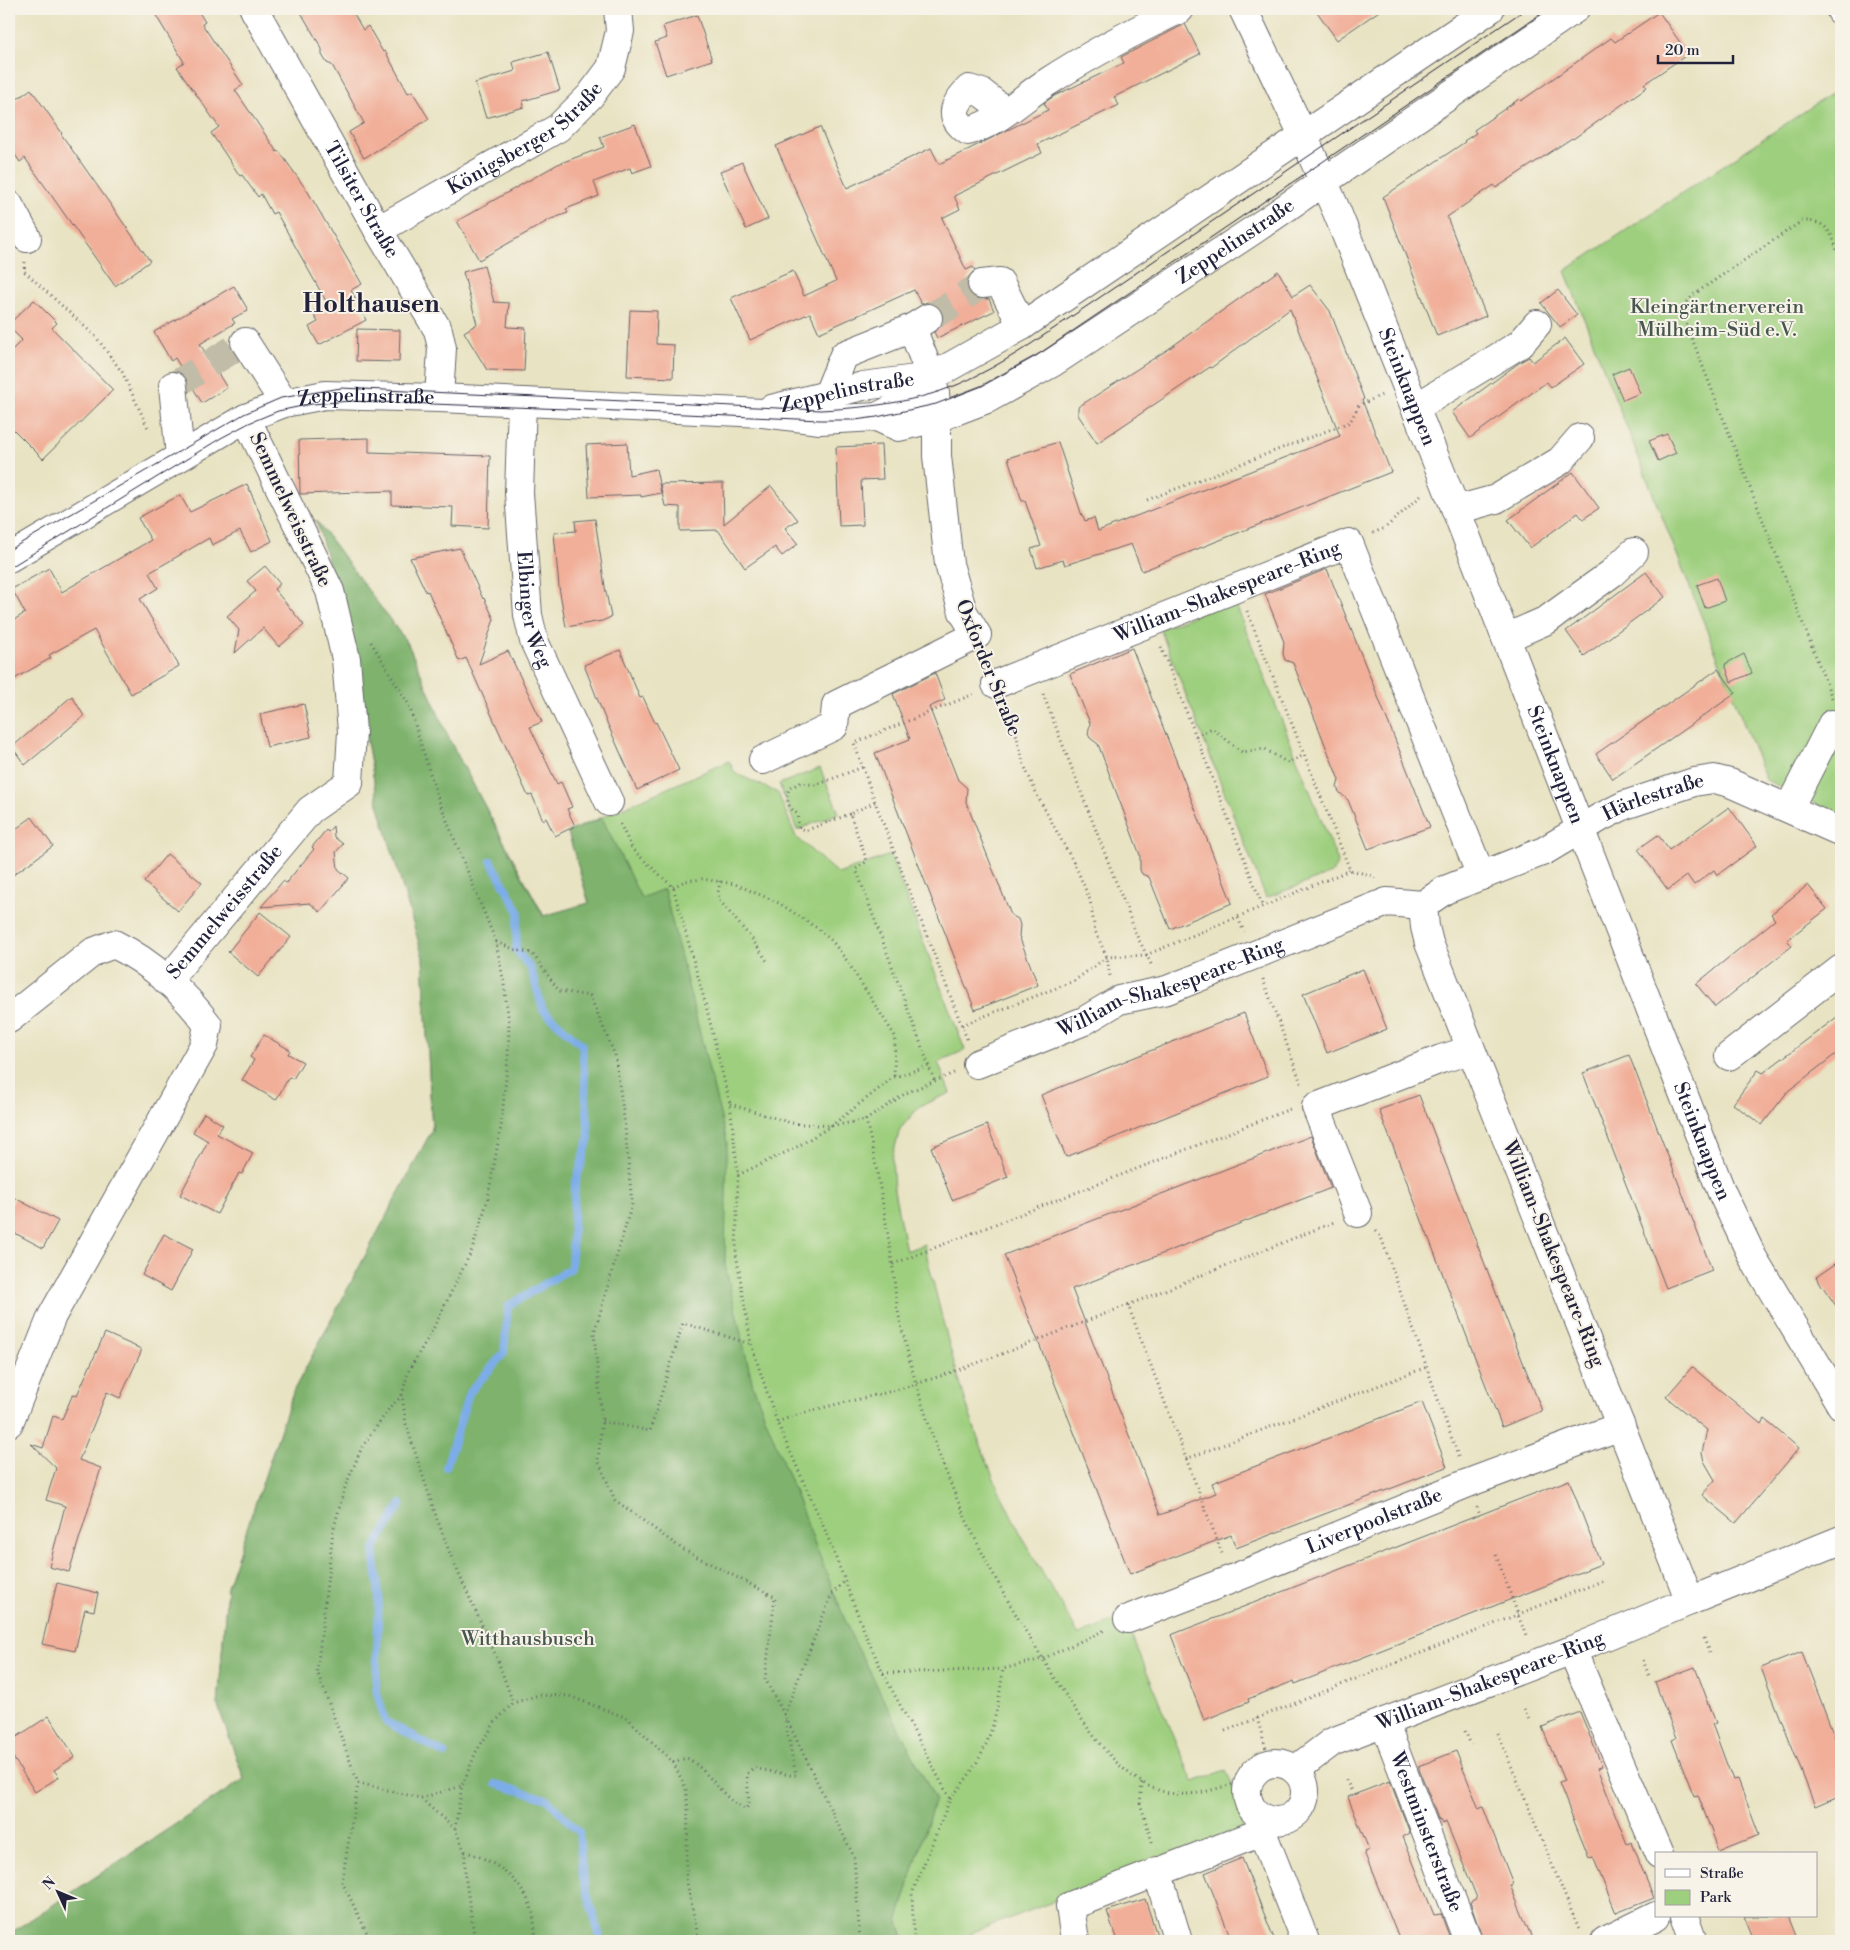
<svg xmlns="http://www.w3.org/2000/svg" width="1850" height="1950" font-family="'Libre Bodoni',serif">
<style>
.green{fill:#9ecf7e;stroke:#60785c}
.forest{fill:#7eb26d;stroke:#506a54}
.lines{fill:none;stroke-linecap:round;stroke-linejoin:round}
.stream{stroke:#7dade8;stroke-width:8}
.building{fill:#f1af99}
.minor-tunnel{stroke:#c0bca7;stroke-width:28;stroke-dasharray:28 14;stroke-linecap:butt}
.minor-casing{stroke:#67666a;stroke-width:30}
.major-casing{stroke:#67666a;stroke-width:30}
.path{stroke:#67666a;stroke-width:3;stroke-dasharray:1 4;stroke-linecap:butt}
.minor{stroke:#fff;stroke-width:28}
.major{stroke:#fff;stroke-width:28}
.tram{stroke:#22223b;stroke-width:1}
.labels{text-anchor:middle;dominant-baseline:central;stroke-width:4;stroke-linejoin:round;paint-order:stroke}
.street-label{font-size:20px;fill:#22223b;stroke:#f7f3e8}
.park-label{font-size:20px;fill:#47564f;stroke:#f7f3e8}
.district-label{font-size:25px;font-weight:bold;fill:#22223b;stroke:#f7f3e8}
</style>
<rect width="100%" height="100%" fill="#f7f3e8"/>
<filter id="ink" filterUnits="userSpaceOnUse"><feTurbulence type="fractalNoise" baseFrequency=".02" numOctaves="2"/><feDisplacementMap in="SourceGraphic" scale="10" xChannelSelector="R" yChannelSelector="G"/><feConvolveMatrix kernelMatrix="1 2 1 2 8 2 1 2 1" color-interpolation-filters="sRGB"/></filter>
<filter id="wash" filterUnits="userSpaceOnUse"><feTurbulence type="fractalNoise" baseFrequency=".0096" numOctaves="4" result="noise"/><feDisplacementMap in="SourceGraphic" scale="20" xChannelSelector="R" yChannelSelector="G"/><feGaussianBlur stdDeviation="1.12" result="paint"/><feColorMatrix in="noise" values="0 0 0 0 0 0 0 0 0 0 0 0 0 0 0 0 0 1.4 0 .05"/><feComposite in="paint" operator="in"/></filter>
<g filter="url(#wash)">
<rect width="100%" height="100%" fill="#e8e3c2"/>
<g class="green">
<polygon points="1841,87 1841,816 1766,780 1565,271"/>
<path d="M316 520 408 644 450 741 544 916 589 903 568 832 729 761 735 773 778 793 796 837 838 874 890 855 965 1050 938 1062 950 1093 920 1106 900 1129 892 1158 894 1190 906 1251 924 1244C943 1322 961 1400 992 1474 1016 1530 1048 1583 1079 1635L1124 1617 1193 1782 1226 1770 1243 1811 1242 1830 971 1933 972 1941H9V1934L244 1779 218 1706 227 1587 294 1390 432 1130 423 957 378 803 345 617Z"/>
<polygon points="1234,600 1338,862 1332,873 1266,898 1160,629"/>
<polygon points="820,768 839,813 797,830 779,784"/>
</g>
<polygon class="forest" points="316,520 408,644 450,741 543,916 589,903 568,832 602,818 641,898 664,889 727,1142 725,1265 753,1386 850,1633 935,1799 898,1919 905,1941 9,1941 9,1934 244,1779 218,1706 227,1587 294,1390 432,1130 423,957 378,803 345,617"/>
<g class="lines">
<g class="stream">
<polyline points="446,1467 469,1393 504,1353 508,1306 571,1268 575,1185 589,1138 582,1045 543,1010 531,969 516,950 517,925 519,912 491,861"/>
<polyline points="401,1504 374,1549 379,1595 376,1689 385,1721 445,1754"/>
<polyline points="496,1784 547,1799 579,1832 583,1878 601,1941"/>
</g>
</g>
<g id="blocks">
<g class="building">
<polygon points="152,9 197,9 205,22 202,24 243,85 235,90 277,152 279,151 308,192 362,284 351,290 366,320 319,345 309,327 318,322 312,312 327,303 276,212 272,214 261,194 258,197 242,175 240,176 211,133 219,127 177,67 184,62"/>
<polygon points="299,9 351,9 363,30 368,26 383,52 385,51 408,93 412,91 429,119 364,158 349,132 364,123 332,65 327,63 322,55 322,49"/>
<polygon points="1315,9 1382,9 1337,40"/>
<polygon points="1659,12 1688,54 1644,84 1647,87 1573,139 1572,138 1496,188 1494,185 1447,217 1486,316 1437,336 1383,197 1465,142 1464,141 1476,133 1474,130 1519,99 1521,101 1611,38 1615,42"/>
<polygon points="697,15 712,60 666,75 655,42 667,38 663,26"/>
<polygon points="1185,24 1200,54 1114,97 1119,105 1038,144 1042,153 954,196 960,209 942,218 966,270 973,267 975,270 968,278 966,285 969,293 976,298 989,299 994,311 937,338 934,332 942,325 944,317 941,310 935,304 928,302 921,304 914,290 819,333 810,313 750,340 731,298 793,271 804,296 836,281 776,146 820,127 847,188 931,148 939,164 1048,110 1044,103 1054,96 1124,63 1121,57"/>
<polygon points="548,52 560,90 523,101 524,107 486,118 475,83 515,71 513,62"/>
<polygon points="31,89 62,133 61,134 150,261 115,286 25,158 20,162 9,146 9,105"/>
<polygon points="635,124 651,166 632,173 630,168 594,182 599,196 566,209 568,213 551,219 479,260 457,221 558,164 604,147 600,137"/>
<polygon points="742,162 768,219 746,229 720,172"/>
<polygon points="484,266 494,302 509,303 507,327 526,328 524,371 487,370 464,332 477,324 463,272"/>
<polygon points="1278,271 1293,296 1310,285 1330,311 1364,399 1362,400 1391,472 1142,571 1131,544 1065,565 1063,560 1037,568 1031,549 1041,546 1025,501 1022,501 1008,458 1058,442 1082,516 1083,516 1085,521 1094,518 1098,531 1340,436 1290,309 1211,368 1210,367 1097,443 1078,415 1078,407 1167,350"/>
<polygon points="234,286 248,310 232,319 235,323 200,344 227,388 202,403 175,358 171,361 154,332"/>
<polygon points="1558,290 1577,315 1560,327 1541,303"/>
<polygon points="34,300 57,323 52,328 113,390 43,459 9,425 9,353 22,340 9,327 9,324"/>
<polygon points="630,310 657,311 656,344 674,345 673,378 627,376"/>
<polygon points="357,329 400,330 399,362 356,361"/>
<polygon points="1565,338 1584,364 1551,387 1547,382 1470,438 1452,412 1520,362 1529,357 1533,362"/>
<polygon points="1629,367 1640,393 1623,400 1612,374"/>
<polygon points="1667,434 1676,453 1658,461 1649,441"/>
<polygon points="369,438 369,452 490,456 488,528 452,526 453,507 392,505 392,491 300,494 299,440"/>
<polygon points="627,443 629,475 656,469 661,493 641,497 641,495 589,497 586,445"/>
<polygon points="881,445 883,479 861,480 863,525 839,526 836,447"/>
<polygon points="1573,472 1599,508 1583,519 1578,513 1530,548 1508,520"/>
<polygon points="723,483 724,524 771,486 798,520 785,528 798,544 782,556 775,547 745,568 718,530 680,531 680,507 665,506 660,484"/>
<polygon points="247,484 272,541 251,552 240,531 212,545 209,538 149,573 158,588 140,599 179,666 131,694 94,630 49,655 51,658 9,682 9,623 25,613 12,589 49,568 62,592 151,540 138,518 180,495 190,512"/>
<polygon points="595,519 605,587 611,617 602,621 566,627 559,587 554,533 576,531 575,521"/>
<polygon points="460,548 483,599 484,598 494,619 479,664 508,651 542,722 530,727 557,784 561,782 572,807 567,809 575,826 555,836 546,818 543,820 532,795 528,796 466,658 459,661 428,591 426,592 410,558"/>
<polygon points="265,566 280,584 274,589 304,625 279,647 263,628 235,653 239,630 227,616 256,591 247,581"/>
<polygon points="1327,569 1430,827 1368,849 1348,800 1339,792 1337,788 1339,780 1293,663 1285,660 1283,654 1284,642 1265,594"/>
<polygon points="1646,572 1665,597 1584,656 1566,631"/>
<polygon points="1717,578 1725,601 1705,608 1697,585"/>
<polygon points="1132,648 1232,903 1170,929 1149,877 1142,874 1140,870 1140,855 1098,744 1090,738 1088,734 1090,723 1070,674"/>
<polygon points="620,650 640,698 643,697 655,723 656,722 679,770 637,790 604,716 584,665"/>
<polygon points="1744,654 1752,673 1731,682 1725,664"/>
<polygon points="1718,669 1736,693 1613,779 1596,754"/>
<polygon points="935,673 945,700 929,707 958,780 967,788 966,802 1011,915 1018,919 1020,925 1019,936 1038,985 975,1010 875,753 910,739 893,694"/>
<polygon points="72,696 84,716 25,765 12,747"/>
<polygon points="304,704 311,737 267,747 260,714"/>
<polygon points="1729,807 1757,846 1717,875 1714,870 1694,885 1687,875 1668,890 1638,849 1658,835 1669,850"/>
<polygon points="32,817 53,846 9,878 9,834"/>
<polygon points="333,826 334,837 343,844 336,852 338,869 349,878 320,912 310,903 261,907 283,881 286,883 314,849 312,847 326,830 328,832"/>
<polygon points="167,854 202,883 178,911 144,882"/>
<polygon points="1808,885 1827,909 1787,940 1792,946 1715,1007 1696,984 1775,920 1771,914"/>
<polygon points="260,912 291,937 258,977 228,952"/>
<polygon points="1363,969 1387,1029 1327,1053 1303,994"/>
<polygon points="1244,1013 1268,1076 1066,1157 1041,1095"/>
<polygon points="1841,1014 1841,1050 1788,1091 1762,1125 1733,1104 1758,1070 1763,1073"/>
<polygon points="264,1035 290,1050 288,1054 303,1062 293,1079 289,1077 276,1100 242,1080 254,1060 250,1057"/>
<polygon points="1629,1055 1712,1270 1666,1288 1583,1073"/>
<polygon points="1419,1095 1542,1411 1502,1427 1379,1110"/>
<polygon points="204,1113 223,1125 217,1134 253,1153 242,1174 239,1173 217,1214 180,1195 208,1141 193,1132"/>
<polygon points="987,1125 1008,1177 952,1200 931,1147"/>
<polygon points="1311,1136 1331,1188 1072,1289 1160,1515 1216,1493 1212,1483 1422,1402 1447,1467 1236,1548 1231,1535 1130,1574 1004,1255"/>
<polygon points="15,1198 58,1221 43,1248 9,1230 9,1209"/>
<polygon points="164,1234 193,1249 171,1291 142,1275"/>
<polygon points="1841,1260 1841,1313 1816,1277"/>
<polygon points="105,1333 141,1349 141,1352 120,1398 107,1392 79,1460 101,1468 69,1572 49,1567 65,1506 46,1500 56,1468 31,1444 43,1448 53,1416 62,1419 73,1394 77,1395"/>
<polygon points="1692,1367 1761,1424 1764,1419 1799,1448 1736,1523 1702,1495 1715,1480 1704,1461 1702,1453 1707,1430 1666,1397"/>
<polygon points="1569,1480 1601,1564 1295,1684 1294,1681 1248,1699 1249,1702 1204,1720 1171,1635"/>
<polygon points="57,1583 98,1593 94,1611 85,1609 75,1651 42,1644"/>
<polygon points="1802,1652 1841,1753 1841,1795 1815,1806 1761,1668"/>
<polygon points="1695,1667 1716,1723 1712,1724 1726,1762 1733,1780 1738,1779 1759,1835 1719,1851 1698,1795 1694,1796 1679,1758 1672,1740 1676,1738 1655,1682"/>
<polygon points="1580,1712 1602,1766 1597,1768 1627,1844 1631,1842 1654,1898 1616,1913 1593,1857 1589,1858 1574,1821 1559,1783 1564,1781 1542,1727"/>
<polygon points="49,1716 75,1757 54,1770 59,1777 35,1792 9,1751 9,1742"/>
<polygon points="1456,1751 1479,1809 1483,1807 1513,1884 1510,1885 1533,1941 1483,1941 1470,1902 1477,1898 1446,1822 1442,1824 1440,1820 1439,1821 1419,1769 1419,1766"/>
<polygon points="1390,1781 1410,1833 1403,1837 1434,1915 1441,1914 1451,1941 1400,1941 1364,1852 1369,1850 1348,1797"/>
<polygon points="1242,1858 1265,1916 1275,1941 1232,1941 1218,1906 1205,1873"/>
<polygon points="1145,1899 1159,1941 1117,1941 1107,1911"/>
<polygon points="1744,1916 1789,1916 1799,1941 1754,1941"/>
</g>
</g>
</g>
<g filter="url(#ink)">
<use href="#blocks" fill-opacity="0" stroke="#67666a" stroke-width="1"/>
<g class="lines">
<g class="minor-tunnel">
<polyline points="928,318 950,306 982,284"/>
<polyline points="173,386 245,342"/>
</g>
<defs>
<g id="minor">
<path id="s1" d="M254 9 378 230 438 330 442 348 439 398"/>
<path id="s2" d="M1243 9 1303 135 1337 212 1456 510 1722 1193 1753 1258 1841 1405"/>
<polyline points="1840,9 1841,11"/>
<path d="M1005 111 982 93 969 89C953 105 948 117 968 131 997 124 1021 99 1046 83 1089 55 1134 31 1180 9"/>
<polyline points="9,205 27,238"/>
<path id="s3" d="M378 230 558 128 590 96 611 68 620 31 618 9"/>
<polyline points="982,284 1000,282 1022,326"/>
<polyline points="245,342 284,403"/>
<polyline points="173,386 180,456"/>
<polyline points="828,394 844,355 912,328"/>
<path id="s4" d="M522 402 519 493 528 615 534 641 609 802"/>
<polyline points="1415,408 1520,344 1537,324"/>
<path id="s5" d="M877 417 899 427 937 418 987 399 1052 363 1255 229 1575 9"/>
<polyline points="1456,510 1496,499 1560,461 1580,438"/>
<polyline points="1506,638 1547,620 1612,573 1634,552"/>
<path id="s6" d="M996 684 1349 543 1481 876"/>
<polyline points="763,760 834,726 836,705 977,635 963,612 949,564 937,456 937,418 935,393 931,377 912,328 928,318"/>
<polyline points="1789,808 1832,724"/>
<path id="s7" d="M167 981 310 810 349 783 352 731 346 659 330 591 246 418"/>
<path d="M9 1019 93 952 114 944C151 962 185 993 208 1025L204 1045 52 1316 9 1423"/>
<polyline points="1729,1056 1841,969"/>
<path id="s8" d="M977 1064 1084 1021 1119 1000 1167 990 1387 902 1423 905 1445 890 1544 851 1601 817 1625 805 1694 782 1714 779 1730 783 1841 832"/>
<polyline points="1358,1213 1316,1107 1441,1059 1471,1050"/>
<polyline points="1690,1601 1841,1540"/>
<path id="s9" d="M1128 1619 1232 1579 1468 1483 1621 1426"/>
<polyline points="1572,1650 1659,1854"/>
<path id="s10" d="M1384 1722 1468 1941"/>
<circle cx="1276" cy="1792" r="29"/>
<path id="s11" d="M1295 1770 1332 1742 1572 1650 1690 1601 1429 943 1425 927 1423 905"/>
<polyline points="1267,1820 1262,1832 1305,1941"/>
<polyline points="1157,1871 1178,1941"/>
<polyline points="1685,1916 1694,1941"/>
<polyline points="1075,1941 1070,1906 1262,1832"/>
<polyline points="1605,1941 1656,1916"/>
</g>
<g id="major">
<path id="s12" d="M771 409 863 386 931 377"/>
<path id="s13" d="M9 558 246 418 284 403 325 395 439 398 763 413 820 420 877 417 910 400 931 377 1022 326 1490 9"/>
</g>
</defs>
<use href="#minor" class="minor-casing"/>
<use href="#major" class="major-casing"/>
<g class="path">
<polyline points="25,262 24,271 96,337 122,372 149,430"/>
<polyline points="1147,500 1350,422 1359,405 1382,395"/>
<polyline points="1373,533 1385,528 1423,494"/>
<polyline points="1247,611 1350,870 1374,876 1375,879"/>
<polyline points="371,642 409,705 437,796 496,942 504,984 509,1023 508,1058 501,1127 487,1202 472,1250 432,1331 408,1372 402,1395 406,1424 437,1519 452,1559 497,1658 513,1703"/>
<polyline points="1161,647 1263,907"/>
<polyline points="1043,694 1137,936 1152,966"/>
<path d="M1832 698 1684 318V306L1693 295 1802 221C1832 220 1832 238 1841 261"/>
<polyline points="1007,706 1011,714 1024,765 1037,795 1076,867 1090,900 1095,931 1107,957 1110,976"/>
<polyline points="1196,736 1212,728 1242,752 1265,749 1288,763 1304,755"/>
<polyline points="875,802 850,814 867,861 856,869 934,1080"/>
<path d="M850 814 807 830 799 829 797 814C787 806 786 800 789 788L800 783 816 785 863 767"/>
<polyline points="620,824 633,850 673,887 705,1002 730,1104 738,1175 736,1253 751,1344 777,1422 825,1530 867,1638 883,1673 950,1799 912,1894 914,1941"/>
<polyline points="720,881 718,893 720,901 752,939 767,961"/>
<polyline points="673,887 685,881 702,879 735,884 779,903 817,928 832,941 847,961 895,1036 894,1077"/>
<polyline points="1238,918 1244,932"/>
<polyline points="496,942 516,950 532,953 559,991 590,996 615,1055 624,1117 632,1204 594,1333 602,1421 598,1460 615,1500 682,1549 775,1597 765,1679 784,1714 854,1857 860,1941"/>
<polyline points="1263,979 1302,1086"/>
<polyline points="962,1025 1074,981 1107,957 1146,955 1350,870"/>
<polyline points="967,1039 875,802 854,743 974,694"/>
<path d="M954 1073 906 1093 866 1120C877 1167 885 1214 892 1262 895 1280 895 1299 899 1316 916 1392 940 1467 974 1536 998 1586 1026 1633 1056 1680 1079 1716 1112 1771 1153 1788 1173 1797 1195 1795 1215 1789 1227 1786 1235 1782 1248 1784"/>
<polyline points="730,1104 791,1123 831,1126 866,1120"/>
<polyline points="738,1175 795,1148 831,1126 894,1077 929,1066"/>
<polyline points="1376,1231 1381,1237 1459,1459"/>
<polyline points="893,1264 1290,1109"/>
<polyline points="1128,1305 1334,1222"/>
<polyline points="602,1421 650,1431 683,1323 751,1344"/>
<path d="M777 1422C821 1405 868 1399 913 1385 986 1362 1057 1332 1128 1305L1223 1556"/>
<polyline points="1186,1459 1427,1367"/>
<polyline points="1477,1507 1480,1515"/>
<polyline points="1496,1555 1527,1639"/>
<polyline points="1704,1638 1709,1653"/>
<polyline points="1643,1660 1649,1676"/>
<polyline points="883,1673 1003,1669"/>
<polyline points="1524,1709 1530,1722"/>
<polyline points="784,1715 823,1616 832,1594 844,1582"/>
<polyline points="1257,1718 1270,1762"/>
<polyline points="1225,1731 1602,1581"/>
<polyline points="1465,1731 1471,1745"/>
<polyline points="1498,1734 1580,1932"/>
<path d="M673 1762 687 1758C709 1770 726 1804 746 1809L749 1804 747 1774 753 1768 790 1775H796L785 1721"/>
<polyline points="1346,1780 1352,1792"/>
<polyline points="358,1783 420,1798 455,1829"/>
<polyline points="1142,1783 1140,1803 1153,1845"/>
<polyline points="421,1798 462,1786"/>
<path d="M950 1799C988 1755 996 1726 1003 1669L1042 1659 1105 1630"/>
<polyline points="1298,1811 1314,1809"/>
<path d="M465 1852C494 1859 523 1881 532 1910 535 1920 534 1931 537 1941"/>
<polyline points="860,1940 868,1941"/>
<polyline points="371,1941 342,1882 358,1783 317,1671 333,1531 345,1487 362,1447 391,1406 402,1396"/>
<polyline points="475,1941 465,1875 465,1852 455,1829 462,1786 476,1752 496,1721 513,1703 539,1695 569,1696 627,1718 673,1762 686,1789 688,1810 686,1878 699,1941"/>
</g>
<use href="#minor" class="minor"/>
<use href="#major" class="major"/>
<g class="tram">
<path d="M9 550 244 414 281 398 341 388 821 410C876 407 929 401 978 375 996 366 1014 355 1031 344L1526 9"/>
<polyline points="9,568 221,438 249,423 278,411 312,404 351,401 594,410 820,420 855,420 877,417 936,404 982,386 1036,356 1548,9"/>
</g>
</g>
</g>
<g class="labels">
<g class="street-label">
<text stroke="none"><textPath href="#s3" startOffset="174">Königsberger Straße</textPath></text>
<text stroke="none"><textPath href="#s1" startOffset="219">Tilsiter Straße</textPath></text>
<text stroke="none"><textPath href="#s5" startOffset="411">Zeppelinstraße</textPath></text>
<text stroke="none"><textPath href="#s2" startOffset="412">Steinknappen</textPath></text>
<text stroke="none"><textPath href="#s12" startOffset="78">Zeppelinstraße</textPath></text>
<text stroke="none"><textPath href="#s13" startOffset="399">Zeppelinstraße</textPath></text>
<text transform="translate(290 510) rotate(65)">Semmelweisstraße</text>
<text stroke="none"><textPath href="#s6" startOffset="249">William-Shakespeare-Ring</textPath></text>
<text stroke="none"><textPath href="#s4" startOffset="209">Elbinger Weg</textPath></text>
<text transform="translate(988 668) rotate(68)">Oxforder Straße</text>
<text stroke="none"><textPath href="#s2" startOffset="818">Steinknappen</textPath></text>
<text stroke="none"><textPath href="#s8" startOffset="734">Härlestraße</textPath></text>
<text stroke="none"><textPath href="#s7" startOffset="90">Semmelweisstraße</textPath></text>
<text stroke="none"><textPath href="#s8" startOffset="209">William-Shakespeare-Ring</textPath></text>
<text stroke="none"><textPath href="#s2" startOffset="1222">Steinknappen</textPath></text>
<text transform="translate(1553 1254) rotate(68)">William-Shakespeare-Ring</text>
<text stroke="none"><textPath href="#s9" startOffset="265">Liverpoolstraße</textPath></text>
<text stroke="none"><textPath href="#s11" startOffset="216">William-Shakespeare-Ring</textPath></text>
<text stroke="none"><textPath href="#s10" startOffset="118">Westminsterstraße</textPath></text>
</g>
<g class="park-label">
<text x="1717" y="307">Kleingärtnerverein<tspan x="1717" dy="23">Mülheim-Süd e.V.</tspan></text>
<text x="528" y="1639">Witthausbusch</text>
</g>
<g class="district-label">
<text x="371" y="304">Holthausen</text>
</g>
</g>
<rect width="1850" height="1950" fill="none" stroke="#f7f3e8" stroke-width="30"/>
<rect x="1655" y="1852" width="162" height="65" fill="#f7f3e8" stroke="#a29fa3"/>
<rect x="1665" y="1869" width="25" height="8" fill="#ffffff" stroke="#a29fa3"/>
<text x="1700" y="1878" font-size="15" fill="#22223b">Straße</text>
<rect x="1665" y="1890" width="25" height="15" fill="#9ecf7e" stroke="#a29fa3"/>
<text x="1700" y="1902" font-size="15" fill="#22223b">Park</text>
<g transform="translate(58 1892) rotate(314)" stroke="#f7f3e8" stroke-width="4" paint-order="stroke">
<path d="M0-4L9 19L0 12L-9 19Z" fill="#22223b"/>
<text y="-8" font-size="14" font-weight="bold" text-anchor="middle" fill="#22223b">N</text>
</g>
<path d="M1658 55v8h75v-8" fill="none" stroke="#22223b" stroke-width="2.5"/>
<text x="1665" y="55" font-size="15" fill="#22223b" stroke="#f7f3e8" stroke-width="4" paint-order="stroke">20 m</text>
</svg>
